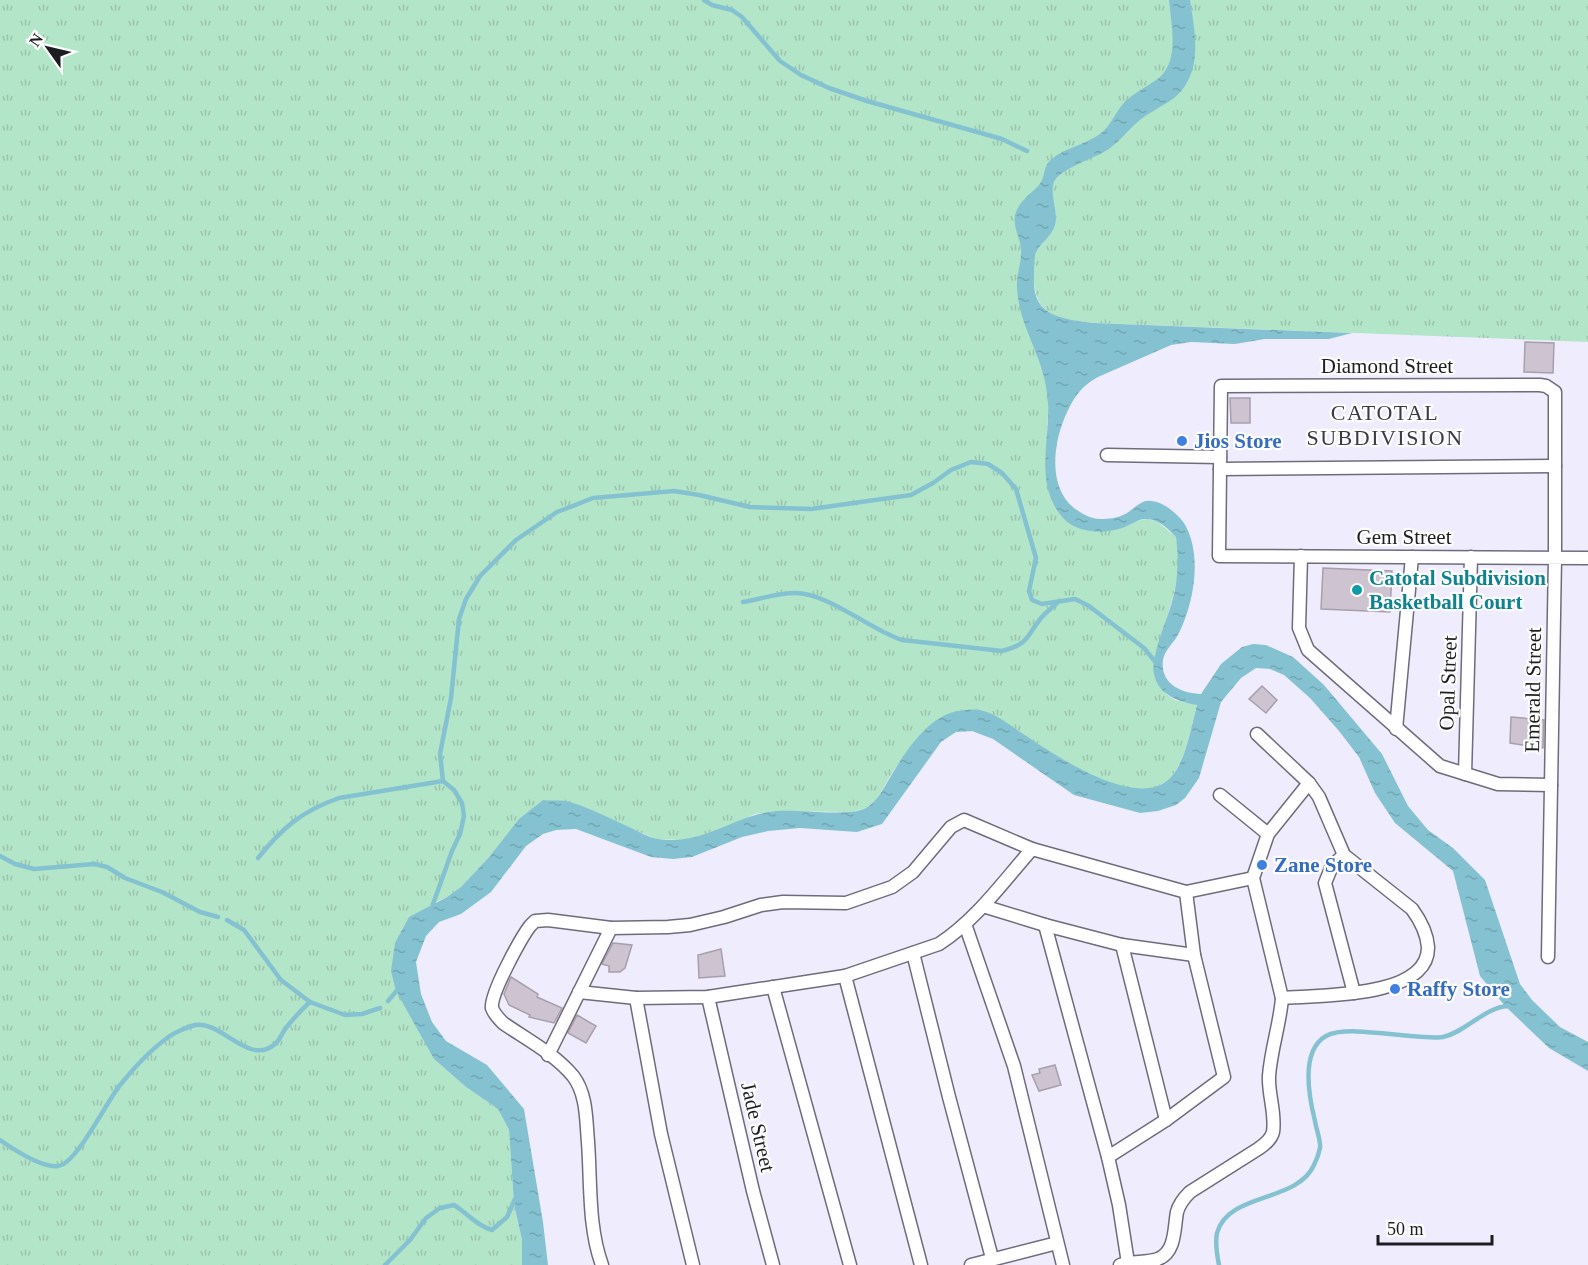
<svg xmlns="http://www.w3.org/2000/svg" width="1588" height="1265" font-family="Georgia,serif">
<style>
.grass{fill:url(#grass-tufts)}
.water{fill:url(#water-ripples)}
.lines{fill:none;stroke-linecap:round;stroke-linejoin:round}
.stream{stroke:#85c2d1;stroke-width:4.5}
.building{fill:#cdc3d1;stroke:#a89fac;stroke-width:1.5}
.minor-casing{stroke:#6e6c7a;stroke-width:15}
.minor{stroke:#fff;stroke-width:12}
.shop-dot{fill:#3f7fe0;stroke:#fdfdfd;stroke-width:2}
.culture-dot{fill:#0f9aa8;stroke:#fdfdfd;stroke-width:2}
.labels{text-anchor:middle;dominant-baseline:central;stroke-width:4.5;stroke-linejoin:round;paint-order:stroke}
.street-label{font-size:21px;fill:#1d1c22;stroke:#fdfdfd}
.shop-label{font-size:21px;font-weight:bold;fill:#366cbe;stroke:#fdfdfd;text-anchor:start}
.culture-label{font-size:21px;font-weight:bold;fill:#0d838f;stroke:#fdfdfd;text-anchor:start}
.neighbourhood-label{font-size:22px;letter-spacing:1.5px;fill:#3c3a46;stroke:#fdfdfd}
</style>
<defs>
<pattern id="grass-tufts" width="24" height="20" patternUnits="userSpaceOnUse" patternTransform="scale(1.5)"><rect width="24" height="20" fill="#b3e5c9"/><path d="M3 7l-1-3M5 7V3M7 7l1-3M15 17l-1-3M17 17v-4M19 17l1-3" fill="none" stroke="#9ac4ac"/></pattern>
<pattern id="water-ripples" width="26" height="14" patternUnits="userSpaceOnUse" patternTransform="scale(1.5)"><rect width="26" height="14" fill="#85c2d1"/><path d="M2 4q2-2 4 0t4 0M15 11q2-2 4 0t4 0" fill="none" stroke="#72a6b3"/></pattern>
</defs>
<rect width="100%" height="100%" fill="#efedfd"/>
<path class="grass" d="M0 0H1588V342L1094 323C1063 319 1037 319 1034 282L1017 277C1017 317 1038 350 1047 388 1050 404 1047 419 1047 435 1048 460 1055 487 1059 513L1125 527 1136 521 1147 519 1158 522 1176 537 1179 554 1178 575 1172 601 1154 660 1166 694 1175 700 1197 705C1190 728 1187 760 1170 778 1159 789 1142 791 1127 788 1095 784 1030 739 1002 720L924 731 894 770 876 800 865 809 850 812 777 811 755 814 715 832 684 840 656 839 567 802 490 856 461 887 447 897 433 903 395 943 434 1059 466 1087 498 1109 509 1130 514 1204 522 1240V1265H0Z"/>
<path class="water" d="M1169 0H1190C1195 33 1204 73 1174 98 1163 106 1150 112 1140 120 1126 131 1118 145 1102 153 1091 159 1062 169 1055 180 1048 192 1059 211 1055 225 1052 237 1038 244 1035 255 1034 262 1034 271 1034 278 1032 317 1063 319 1094 323L1352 333 1329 339H1265L1235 344 1191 342 1171 345 1098 377C1079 387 1071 402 1063 422 1052 451 1049 494 1080 512 1086 516 1093 519 1101 519 1108 519 1117 518 1123 515 1131 512 1137 503 1146 501 1160 499 1176 512 1184 523 1203 554 1194 603 1179 633 1174 643 1165 649 1163 660 1160 684 1181 693 1201 694L1221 664 1242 647 1253 644 1266 645 1293 657 1303 666 1324 685 1382 754 1408 806 1428 830 1453 848 1485 880 1520 984 1532 1000 1560 1027 1588 1042V1071L1549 1048 1505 1006 1480 976 1453 871 1395 823 1375 793 1359 757 1339 731 1310 698 1284 675 1270 669 1256 668 1241 678 1221 702 1199 778 1185 798 1176 805 1158 811 1140 813 1074 795 993 739 972 731 956 732 941 742 882 824 857 832 800 828 768 831 742 837 692 857 673 859 651 857 576 829 556 830 543 834 526 846 491 892 461 914 439 922 426 936 416 962 421 994 432 1022 446 1041 487 1065 524 1109 543 1222 548 1265H522V1240L514 1204 509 1130 498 1109 466 1087 434 1059 396 991 391 971 395 943 409 917 447 897 461 887 490 856 519 819 543 800C550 801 558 800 566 801 581 804 614 820 629 827 638 831 649 838 658 839 705 846 733 815 776 811 797 809 851 817 866 808 878 801 884 787 891 776 905 752 928 716 958 711 965 710 974 709 980 710 998 714 1013 728 1028 737 1058 757 1139 812 1171 777 1186 761 1191 727 1197 705 1179 702 1158 695 1154 674 1150 658 1167 620 1172 602 1178 581 1179 559 1176 537 1168 529 1159 519 1146 519 1138 519 1132 524 1125 527 1103 535 1073 534 1059 513 1033 477 1053 432 1047 393 1043 357 1019 326 1017 288 1016 276 1021 265 1021 253 1022 241 1013 229 1015 217 1017 202 1029 196 1039 185 1046 177 1042 166 1053 158 1066 148 1083 145 1097 136 1112 127 1114 112 1126 101 1135 92 1148 86 1159 78 1180 60 1171 24 1169 0Z"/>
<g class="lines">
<g class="stream">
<polyline points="704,0 712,5 732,10 742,17 780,61 801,75 829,88 867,101 1002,139 1027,151"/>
<path d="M743 602C760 599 778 593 795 593 828 593 869 629 902 640L1002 651C1029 644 1026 637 1041 618 1046 612 1053 607 1059 601"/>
<polyline points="0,856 15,864 34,869 94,864 107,867 125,878 162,892 200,912 218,917"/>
<path d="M258 858C282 828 302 811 339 798L443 781"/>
<polyline points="432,907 452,851 460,834 464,816 462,803 454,790 443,781 440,754 451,698 459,619 466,599 480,576 516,540 557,512 593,498 674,491 699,495 750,507 811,509 911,495 933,483 951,470 971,462 988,464 1002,473 1016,489 1036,558 1029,591 1032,600 1042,604 1075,599 1089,606 1144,648 1157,664"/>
<polyline points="227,920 244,930 281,980 310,1002 345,1015 362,1014 380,1008"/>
<polyline points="388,1001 400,987"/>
<path d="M0 1140C13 1149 42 1168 58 1166 77 1164 107 1100 121 1084 134 1068 149 1051 166 1039 173 1033 187 1027 195 1025 221 1020 249 1067 275 1044 279 1041 282 1034 285 1029 293 1019 301 1010 310 1002"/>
<path d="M385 1265 410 1240 426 1218 440 1208 454 1205C467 1213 477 1226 492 1230L507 1217 515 1199"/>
<path d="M1219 1265C1217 1255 1215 1243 1217 1233 1228 1192 1297 1203 1314 1165 1316 1161 1319 1153 1320 1148 1321 1140 1316 1129 1315 1121 1309 1097 1300 1051 1326 1036 1346 1025 1400 1037 1425 1037 1430 1037 1438 1038 1443 1037 1466 1032 1485 1007 1508 1006"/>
</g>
</g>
<g class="building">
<polygon points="1525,342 1554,343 1553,373 1524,372"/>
<polygon points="1230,398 1250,398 1250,423 1231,423"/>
<polygon points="1323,568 1392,571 1390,612 1321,609"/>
<polygon points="1262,686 1277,700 1266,713 1249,699"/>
<polygon points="1511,717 1544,720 1543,748 1510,743"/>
<polygon points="613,943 632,945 625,968 620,972 609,972 609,966 602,964"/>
<polygon points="721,949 725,976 699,978 698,955"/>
<polygon points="511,977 538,994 537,997 562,1008 554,1023 529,1017 530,1015 509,1005 504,994"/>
<polygon points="577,1015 596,1026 586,1043 568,1033"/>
<polygon points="1055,1065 1061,1085 1039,1091 1032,1075 1040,1073 1039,1069"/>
</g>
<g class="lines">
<defs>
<g id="minor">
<polyline points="1107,455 1220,457"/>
<polyline points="1220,469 1555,466"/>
<polyline points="1301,556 1299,628 1308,650 1440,766 1498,784 1551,785"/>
<polyline points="1396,729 1412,557"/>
<path d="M1257 734 1309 783 1319 797 1344 855 1412 909C1420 920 1427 933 1428 947 1429 999 1316 995 1282 998"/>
<polyline points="1465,774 1471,557"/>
<polyline points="1220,795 1268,834"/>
<polyline points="1344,855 1332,866 1325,883 1354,993"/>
<polyline points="1186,892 1253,878"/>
<polyline points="983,906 1045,925 1122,945 1194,955"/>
<polyline points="965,924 1014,1066 1063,1265"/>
<polyline points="1045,925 1108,1157 1119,1205 1128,1263"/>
<polyline points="1122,945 1166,1120"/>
<polyline points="913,953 949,1097 992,1258"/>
<path d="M1548 957 1555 558V392L1546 386 1540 385 1221 386 1219 556C1342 557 1465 557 1588 558"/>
<polyline points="845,976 921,1265"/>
<polyline points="773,987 850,1265"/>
<path d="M579 992 636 998 708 997 845 976 939 944C976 920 1003 882 1032 849L1186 892 1194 955 1224 1077 1166 1120 1108 1157"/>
<polyline points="708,997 753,1191 773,1265"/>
<polyline points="636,998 661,1134 693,1265"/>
<polyline points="548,1055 611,928"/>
<path d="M602 1265C588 1227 591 1182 588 1142 586 1120 587 1094 573 1076 555 1054 526 1039 503 1023 499 1019 494 1014 492 1008 490 994 521 938 530 926L535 921 548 920 611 928 668 927 690 925 724 917 761 905 783 902 846 903 892 887 913 872 951 827 964 820 1032 849"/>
<polyline points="971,1265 1057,1243"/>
<path d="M1120 1265C1132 1261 1146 1263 1158 1259 1176 1252 1174 1228 1177 1212 1179 1204 1184 1198 1190 1192L1258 1149C1264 1145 1271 1140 1273 1132 1276 1114 1268 1094 1269 1076 1271 1049 1280 1024 1282 998L1253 878 1268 834 1309 783"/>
</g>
</defs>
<use href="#minor" class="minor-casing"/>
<use href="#minor" class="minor"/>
</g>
<g class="shop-dot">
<circle cx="1182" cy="441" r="6"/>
<circle cx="1262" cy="865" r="6"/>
<circle cx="1395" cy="989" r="6"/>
</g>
<circle class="culture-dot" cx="1357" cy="590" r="6"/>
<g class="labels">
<g class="street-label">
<text x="1387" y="366">Diamond Street</text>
<text x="1404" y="537">Gem Street</text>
<text transform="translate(1448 683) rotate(-88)">Opal Street</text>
<text transform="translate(1533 690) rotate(-89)">Emerald Street</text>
<text transform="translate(758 1127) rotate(77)">Jade Street</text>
</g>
<g class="shop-label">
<text x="1194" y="441">Jios Store</text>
<text x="1274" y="865">Zane Store</text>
<text x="1407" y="989">Raffy Store</text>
</g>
<g class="culture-label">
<text x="1369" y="578">Catotal Subdivision<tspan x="1369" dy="24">Basketball Court</tspan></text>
</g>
<g class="neighbourhood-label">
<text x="1385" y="412">CATOTAL<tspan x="1385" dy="25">SUBDIVISION</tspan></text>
</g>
</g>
<g transform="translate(48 48) rotate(304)" stroke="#fdfdfd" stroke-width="4.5" paint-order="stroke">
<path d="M0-4.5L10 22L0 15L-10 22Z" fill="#1d1c22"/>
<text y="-9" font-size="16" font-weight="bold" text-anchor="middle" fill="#1d1c22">N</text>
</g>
<path d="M1378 1235v9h114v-9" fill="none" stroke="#1d1c22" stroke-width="3"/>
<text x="1387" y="1235" font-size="18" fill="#1d1c22" stroke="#fdfdfd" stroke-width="4.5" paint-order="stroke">50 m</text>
</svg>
